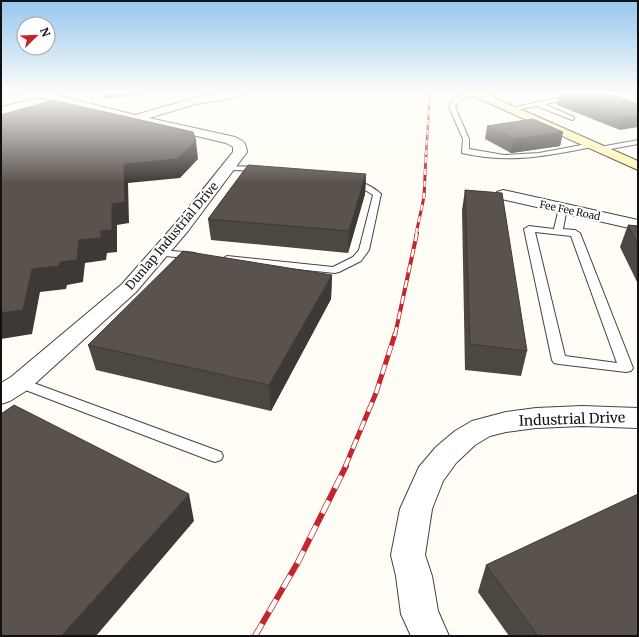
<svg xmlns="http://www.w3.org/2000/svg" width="639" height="637" font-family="Merriweather,serif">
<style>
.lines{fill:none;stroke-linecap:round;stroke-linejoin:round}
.service-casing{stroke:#444;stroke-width:2}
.minor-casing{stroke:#444;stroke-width:2}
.secondary-casing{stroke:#333;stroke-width:2}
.service{fill:#fff;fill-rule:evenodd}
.minor{fill:#fff;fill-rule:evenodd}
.secondary{fill:#fff6b0;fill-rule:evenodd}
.rail-far4-casing{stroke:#c4262e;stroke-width:2.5}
.rail-far3-casing{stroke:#c4262e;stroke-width:3}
.rail-far2-casing{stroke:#c4262e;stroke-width:4}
.rail-far1-casing{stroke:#c4262e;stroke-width:5}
.rail-casing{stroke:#c4262e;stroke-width:6}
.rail-far4{stroke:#fff;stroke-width:1.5;stroke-dasharray:5;stroke-linecap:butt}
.rail-far3{stroke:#fff;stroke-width:2;stroke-dasharray:6;stroke-linecap:butt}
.rail-far2{stroke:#fff;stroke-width:2.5;stroke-dasharray:8;stroke-linecap:butt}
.rail-far1{stroke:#fff;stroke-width:3.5;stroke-dasharray:10;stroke-linecap:butt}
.rail{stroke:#fff;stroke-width:4.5;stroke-dasharray:14;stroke-linecap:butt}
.wall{fill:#4d4742}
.shaded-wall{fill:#3f3936}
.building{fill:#5a524d;stroke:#3f3936}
.labels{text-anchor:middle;stroke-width:4;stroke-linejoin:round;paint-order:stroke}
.far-street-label{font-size:10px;fill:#111;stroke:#fff}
.street-label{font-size:12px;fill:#111;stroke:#fff}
.near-street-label{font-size:14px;fill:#111;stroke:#fff}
</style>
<rect width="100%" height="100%" fill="#fffdf5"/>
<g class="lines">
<defs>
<g id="service">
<path d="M467 94H480L460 100 455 107 469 139V149L504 155 539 153 592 143 596 145 592 147C546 156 509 164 462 153L463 139 449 107 453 100Z"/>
<path d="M589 94H606L544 104 574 117V119L572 120 537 106 510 111 507 109 547 100Z"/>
<path d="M638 140V144L600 151 596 149 600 147Z"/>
<path d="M225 166 261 167 265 169 261 171 228 170 224 168Z"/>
<path d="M347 180C357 178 374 187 381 194L369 250 361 261 339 272 335 273 227 262 222 259 227 256 333 267 353 257 359 250 373 195 365 190 347 184Z"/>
<path d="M563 205 567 208 563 229 575 230 580 233 633 368 631 371 626 372 559 364 554 363 552 360 524 229 529 226 554 229 559 208ZM535 232 571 236 617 363 565 356Z"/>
<path d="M160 250 195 253 200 256 195 259 156 255 155 253Z"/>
<path d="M20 378 221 452 223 456 221 460 215 462 209 460 15 386 13 383 15 380Z"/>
</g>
<g id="minor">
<path d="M22 94H52L135 115 195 98 217 94H243L238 97 196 104 149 118 235 137C243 141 246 142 247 152L188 231 136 292 29 389 10 401 1 404V383L11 377 122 284 176 223 233 152V147L226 143 77 108 38 97 1 106V100Z"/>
<path d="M503 190 638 220V230L497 198 495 195 497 192Z"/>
<path d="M582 406 638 408V428L582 426 536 428 506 432 490 436 475 445 456 463 443 481 432 509 425 555 432 576 438 611 449 636H411L401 614 396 576 391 555 400 509 419 467 436 447 455 431 472 421 506 412 536 408Z"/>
</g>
<path id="secondary" d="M472 94H486L638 161V170L473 96Z"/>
</defs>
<use href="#service" class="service-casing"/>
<use href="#minor" class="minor-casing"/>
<use href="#secondary" class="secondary-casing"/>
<use href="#service" class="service"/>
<use href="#minor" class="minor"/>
<use href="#secondary" class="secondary"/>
<defs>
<path id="rail-far4" d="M426 155 430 94"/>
<path id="rail-far3" d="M416 234 424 197 426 154"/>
<path id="rail-far2" d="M395 335 417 233"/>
<path id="rail-far1" d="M345 467 376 393 395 334"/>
<path id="rail" d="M255 636 298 562 346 466"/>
</defs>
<use href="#rail-far4" class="rail-far4-casing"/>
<use href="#rail-far3" class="rail-far3-casing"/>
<use href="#rail-far2" class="rail-far2-casing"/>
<use href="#rail-far1" class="rail-far1-casing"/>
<use href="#rail" class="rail-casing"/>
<use href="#rail-far4" class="rail-far4"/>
<use href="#rail-far3" class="rail-far3"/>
<use href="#rail-far2" class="rail-far2"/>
<use href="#rail-far1" class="rail-far1"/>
<use href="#rail" class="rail"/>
</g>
<g class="wall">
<path d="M560 94H610L638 104 620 130 557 105Z"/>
<path d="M487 126 563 132 560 146 511 153 485 139Z"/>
<path d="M366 174 365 194 348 253 211 240 208 219Z"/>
<path d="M465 190 527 351 521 376 465 370 462 210Z"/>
<path d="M628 225 638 226V284L620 247Z"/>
<path d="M332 275 331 299 271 411 96 370 88 345Z"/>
<path d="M486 565 638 636H509L478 592Z"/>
</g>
<g class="shaded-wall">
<path d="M103 94H146L104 99Z"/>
<path d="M638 115V127L620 130 623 117Z"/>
<path d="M563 132 560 146 511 153 514 139Z"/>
<path d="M196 141 198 159 180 178 128 183 129 223 117 225V252L107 253 106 260 85 263 83 282 67 285 66 289 40 292 32 334 1 339V313L32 269 60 262 79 240 101 231 112 204 124 164Z"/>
<path d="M366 174 365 194 348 253 349 231Z"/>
<path d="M332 275 331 299 271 411 269 385Z"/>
<path d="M189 494 194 521 96 636H61Z"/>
</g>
<g class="building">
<path d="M562 94H610L638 104V115L623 117Z"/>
<path d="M53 100 193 132 196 141 177 159 124 164 125 202 112 204V230L101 231V238L79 240 77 260 60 262 59 266 32 269 23 310 1 313V115Z"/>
<path d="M533 119 563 132 514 139 487 126Z"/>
<path d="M248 165 366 174 349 231 208 219Z"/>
<path d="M465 190 502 193 527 351 470 344Z"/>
<path d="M628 225 638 226V245Z"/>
<path d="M183 251 332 275 269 385 88 345Z"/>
<path d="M14 405 189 494 61 636H1V414Z"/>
<path d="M638 494V636H538L486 565Z"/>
</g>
<linearGradient id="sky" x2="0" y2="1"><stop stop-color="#95c6ee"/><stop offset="0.51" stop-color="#fffefa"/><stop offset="1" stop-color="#fffefa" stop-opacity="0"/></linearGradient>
<rect width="639" height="183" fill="url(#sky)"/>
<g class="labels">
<g class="far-street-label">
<text transform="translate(570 210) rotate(12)" y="4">Fee Fee Road</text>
</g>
<g class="street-label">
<text transform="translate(172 236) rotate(-50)" y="4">Dunlap Industrial Drive</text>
</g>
<g class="near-street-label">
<text transform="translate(572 419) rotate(-2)" y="5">Industrial Drive</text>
</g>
</g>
<rect width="639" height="637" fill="none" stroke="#111111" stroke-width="4"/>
<g transform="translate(36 36) rotate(67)"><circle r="19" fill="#ffffff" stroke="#a0a0a0"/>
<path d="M0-3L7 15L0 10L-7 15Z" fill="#c4262e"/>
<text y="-6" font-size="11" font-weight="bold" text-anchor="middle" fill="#111111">N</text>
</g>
</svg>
